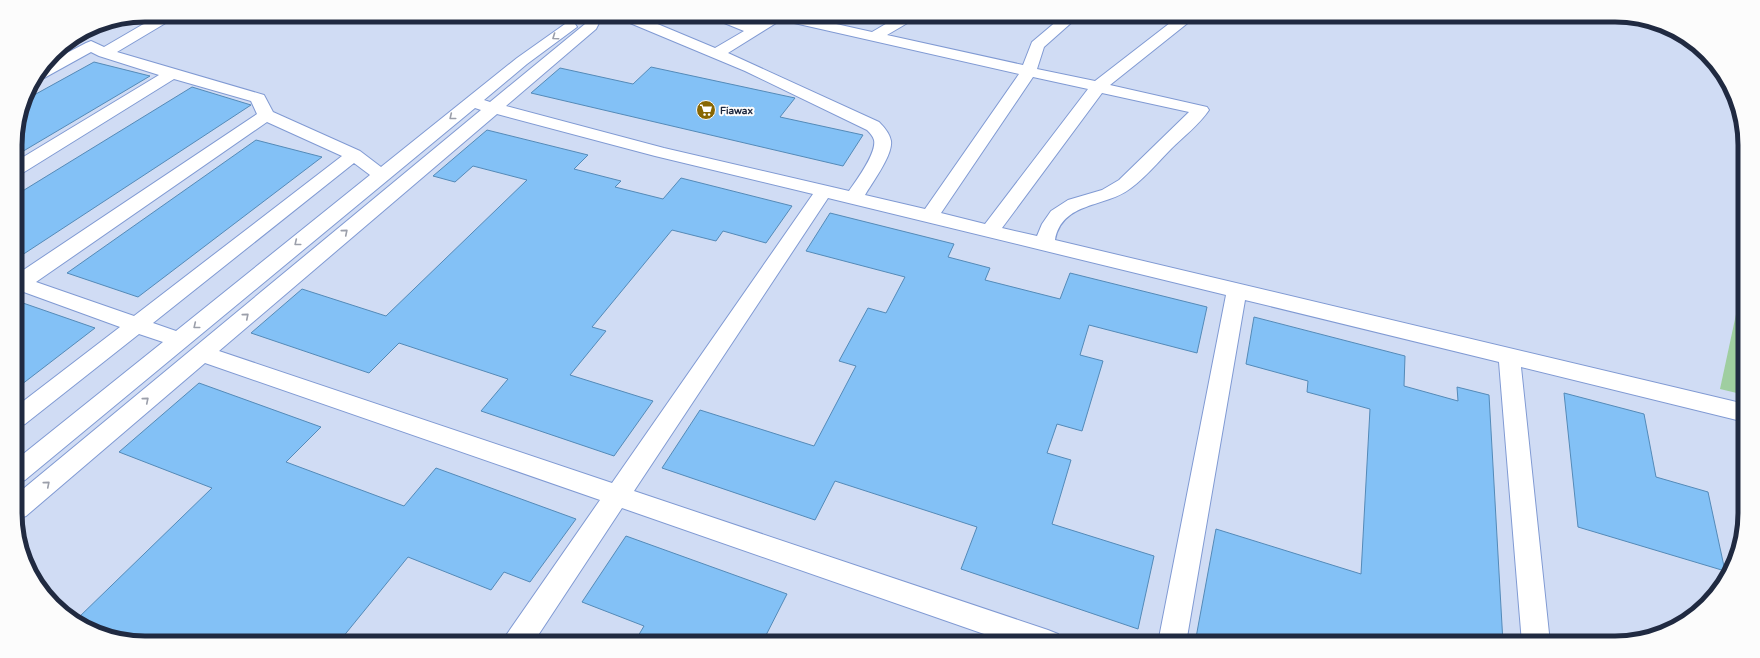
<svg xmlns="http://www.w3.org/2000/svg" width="1760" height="658" font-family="'Varela Round',sans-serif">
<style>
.green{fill:#9fcea0}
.building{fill:#83c1f6;stroke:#548ab8}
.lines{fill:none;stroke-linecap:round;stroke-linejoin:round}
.minor-casing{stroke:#809ad3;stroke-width:2}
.minor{fill:#fff;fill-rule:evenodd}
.oneway{stroke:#9b9faa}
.labels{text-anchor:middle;stroke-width:4;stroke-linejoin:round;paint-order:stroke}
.far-poi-label{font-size:10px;font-weight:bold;fill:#202a41;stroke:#fcfcfc;text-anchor:start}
.rim{fill:none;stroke:#202a41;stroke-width:5}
</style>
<rect width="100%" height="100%" fill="#d0dcf4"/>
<path class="green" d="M1744 277 1745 395 1720 389Z"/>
<g class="building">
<path d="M94 62 150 76 15 156V136L25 100Z"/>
<path d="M651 67 795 98 780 117 863 135 843 166 531 93 560 68 633 84Z"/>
<path d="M192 87 251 105 16 259V195Z"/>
<path d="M487 130 588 155 574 169 621 181 615 187 663 199 681 178 792 206 766 243 723 231 716 241 672 230 592 327 606 331 570 375 653 401 614 456 481 411 508 379 399 343 369 373 251 333 302 289 386 316 527 180 473 166 455 182 433 176Z"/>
<path d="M256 140 322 157 138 297 67 273Z"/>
<path d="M830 213 954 244 948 257 990 268 985 280 1060 299 1070 273 1207 307 1197 353 1089 325 1080 355 1103 361 1082 431 1057 424 1047 453 1071 460 1052 524 1154 556 1138 629 961 569 977 527 835 481 815 520 662 468 700 410 814 446 856 366 839 361 868 308 886 313 905 277 806 251Z"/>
<path d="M23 303 95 328 17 388 16 307Z"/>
<path d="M1254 317 1405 356 1404 386 1458 401 1457 387 1489 395 1503 643H1195L1216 529 1361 574 1370 409 1307 392 1308 381 1246 364Z"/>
<path d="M199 383 321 427 286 462 404 506 436 468 576 519 530 582 504 572 491 590 408 557 338 643H145L103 636 77 619 212 488 119 452Z"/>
<path d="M1564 393 1644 414 1656 477 1708 492 1725 571 1578 527Z"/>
<path d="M626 536 787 594 762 643H688L677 639 675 643H634L644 626 582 602Z"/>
</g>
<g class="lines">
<defs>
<path id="minor" d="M159 15H176L174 18 117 52 264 95 273 112 360 151 381 167 517 58 565 24 570 23 575 24 577 27 527 64 484 100 490 102 585 24 589 15H603L596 29 506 106 664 148 849 191C856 181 877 153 874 140 873 136 870 133 867 130L745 71 618 18 616 15H636L715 48 744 31 712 18 710 15H730L754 24 770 15H796L872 32 901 15H918L916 18 887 35 1023 65 1032 42 1064 15H1080L1044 47 1037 69 1095 81 1179 16H1189L1191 19 1189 22 1110 85 1207 107 1209 110C1199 125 1183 137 1171 149 1158 162 1146 177 1131 188 1106 208 1062 201 1055 240L1745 404V422L1521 367 1550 643H1522L1499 362 1245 300 1186 643H1158L1226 295 828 198 634 491 1048 630 1058 634 1062 643H1010L622 508 533 643H503L507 634 600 500 205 363 26 516 17 519V494L481 110 475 108 25 480 17 483V459L163 342 139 334 25 424 17 427V406L120 327 21 291 16 293V275L257 114 251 101 174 79 21 174 16 175 15 162 159 75 99 56 91 52 44 78 35 79 46 64 86 43 91 41 104 47ZM781 20 1019 74 925 209 865 195C872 183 893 155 891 141 890 134 884 127 879 122L728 53ZM1033 77 1088 89 985 224 941 213ZM1102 93 1189 112 1119 180 1102 190 1068 200 1051 211 1042 224 1037 236 1002 228ZM497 114 655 156 813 194 612 483 219 351ZM267 122 342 156 134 316 36 282ZM354 163 370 175 176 331 153 323Z"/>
</defs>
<use href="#minor" class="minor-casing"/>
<use href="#minor" class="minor"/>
</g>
<defs><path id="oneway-chevron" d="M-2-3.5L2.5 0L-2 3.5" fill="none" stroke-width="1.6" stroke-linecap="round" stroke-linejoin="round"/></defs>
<g class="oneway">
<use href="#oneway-chevron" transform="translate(555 37) rotate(145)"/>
<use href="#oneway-chevron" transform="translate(452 117) rotate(141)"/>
<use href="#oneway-chevron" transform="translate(345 232) rotate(-40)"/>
<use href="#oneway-chevron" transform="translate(297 243) rotate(141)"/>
<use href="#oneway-chevron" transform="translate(246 316) rotate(-40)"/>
<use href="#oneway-chevron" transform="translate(196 326) rotate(141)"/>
<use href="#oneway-chevron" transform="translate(146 400) rotate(-40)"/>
<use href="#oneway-chevron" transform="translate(47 484) rotate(-40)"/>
</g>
<defs>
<symbol id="supermarket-disc" viewBox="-11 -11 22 22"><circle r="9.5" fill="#886703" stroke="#fcfcfc"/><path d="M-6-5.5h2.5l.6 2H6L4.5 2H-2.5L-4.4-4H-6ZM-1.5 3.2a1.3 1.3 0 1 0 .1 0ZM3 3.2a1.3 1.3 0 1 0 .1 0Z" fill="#fff"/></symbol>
</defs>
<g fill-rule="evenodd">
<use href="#supermarket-disc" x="695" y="99" width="22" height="22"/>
</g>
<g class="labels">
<g class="far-poi-label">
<text x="720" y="114">Fiawax</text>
</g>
</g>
<path d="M0 0H1760V658H0ZM145 22H1615A123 123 0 0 1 1738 145V513A123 123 0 0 1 1615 636H145A123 123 0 0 1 22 513V145A123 123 0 0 1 145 22Z" fill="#fcfcfc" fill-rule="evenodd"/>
<path class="rim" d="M145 22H1615A123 123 0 0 1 1738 145V513A123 123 0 0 1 1615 636H145A123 123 0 0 1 22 513V145A123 123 0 0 1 145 22Z"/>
</svg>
